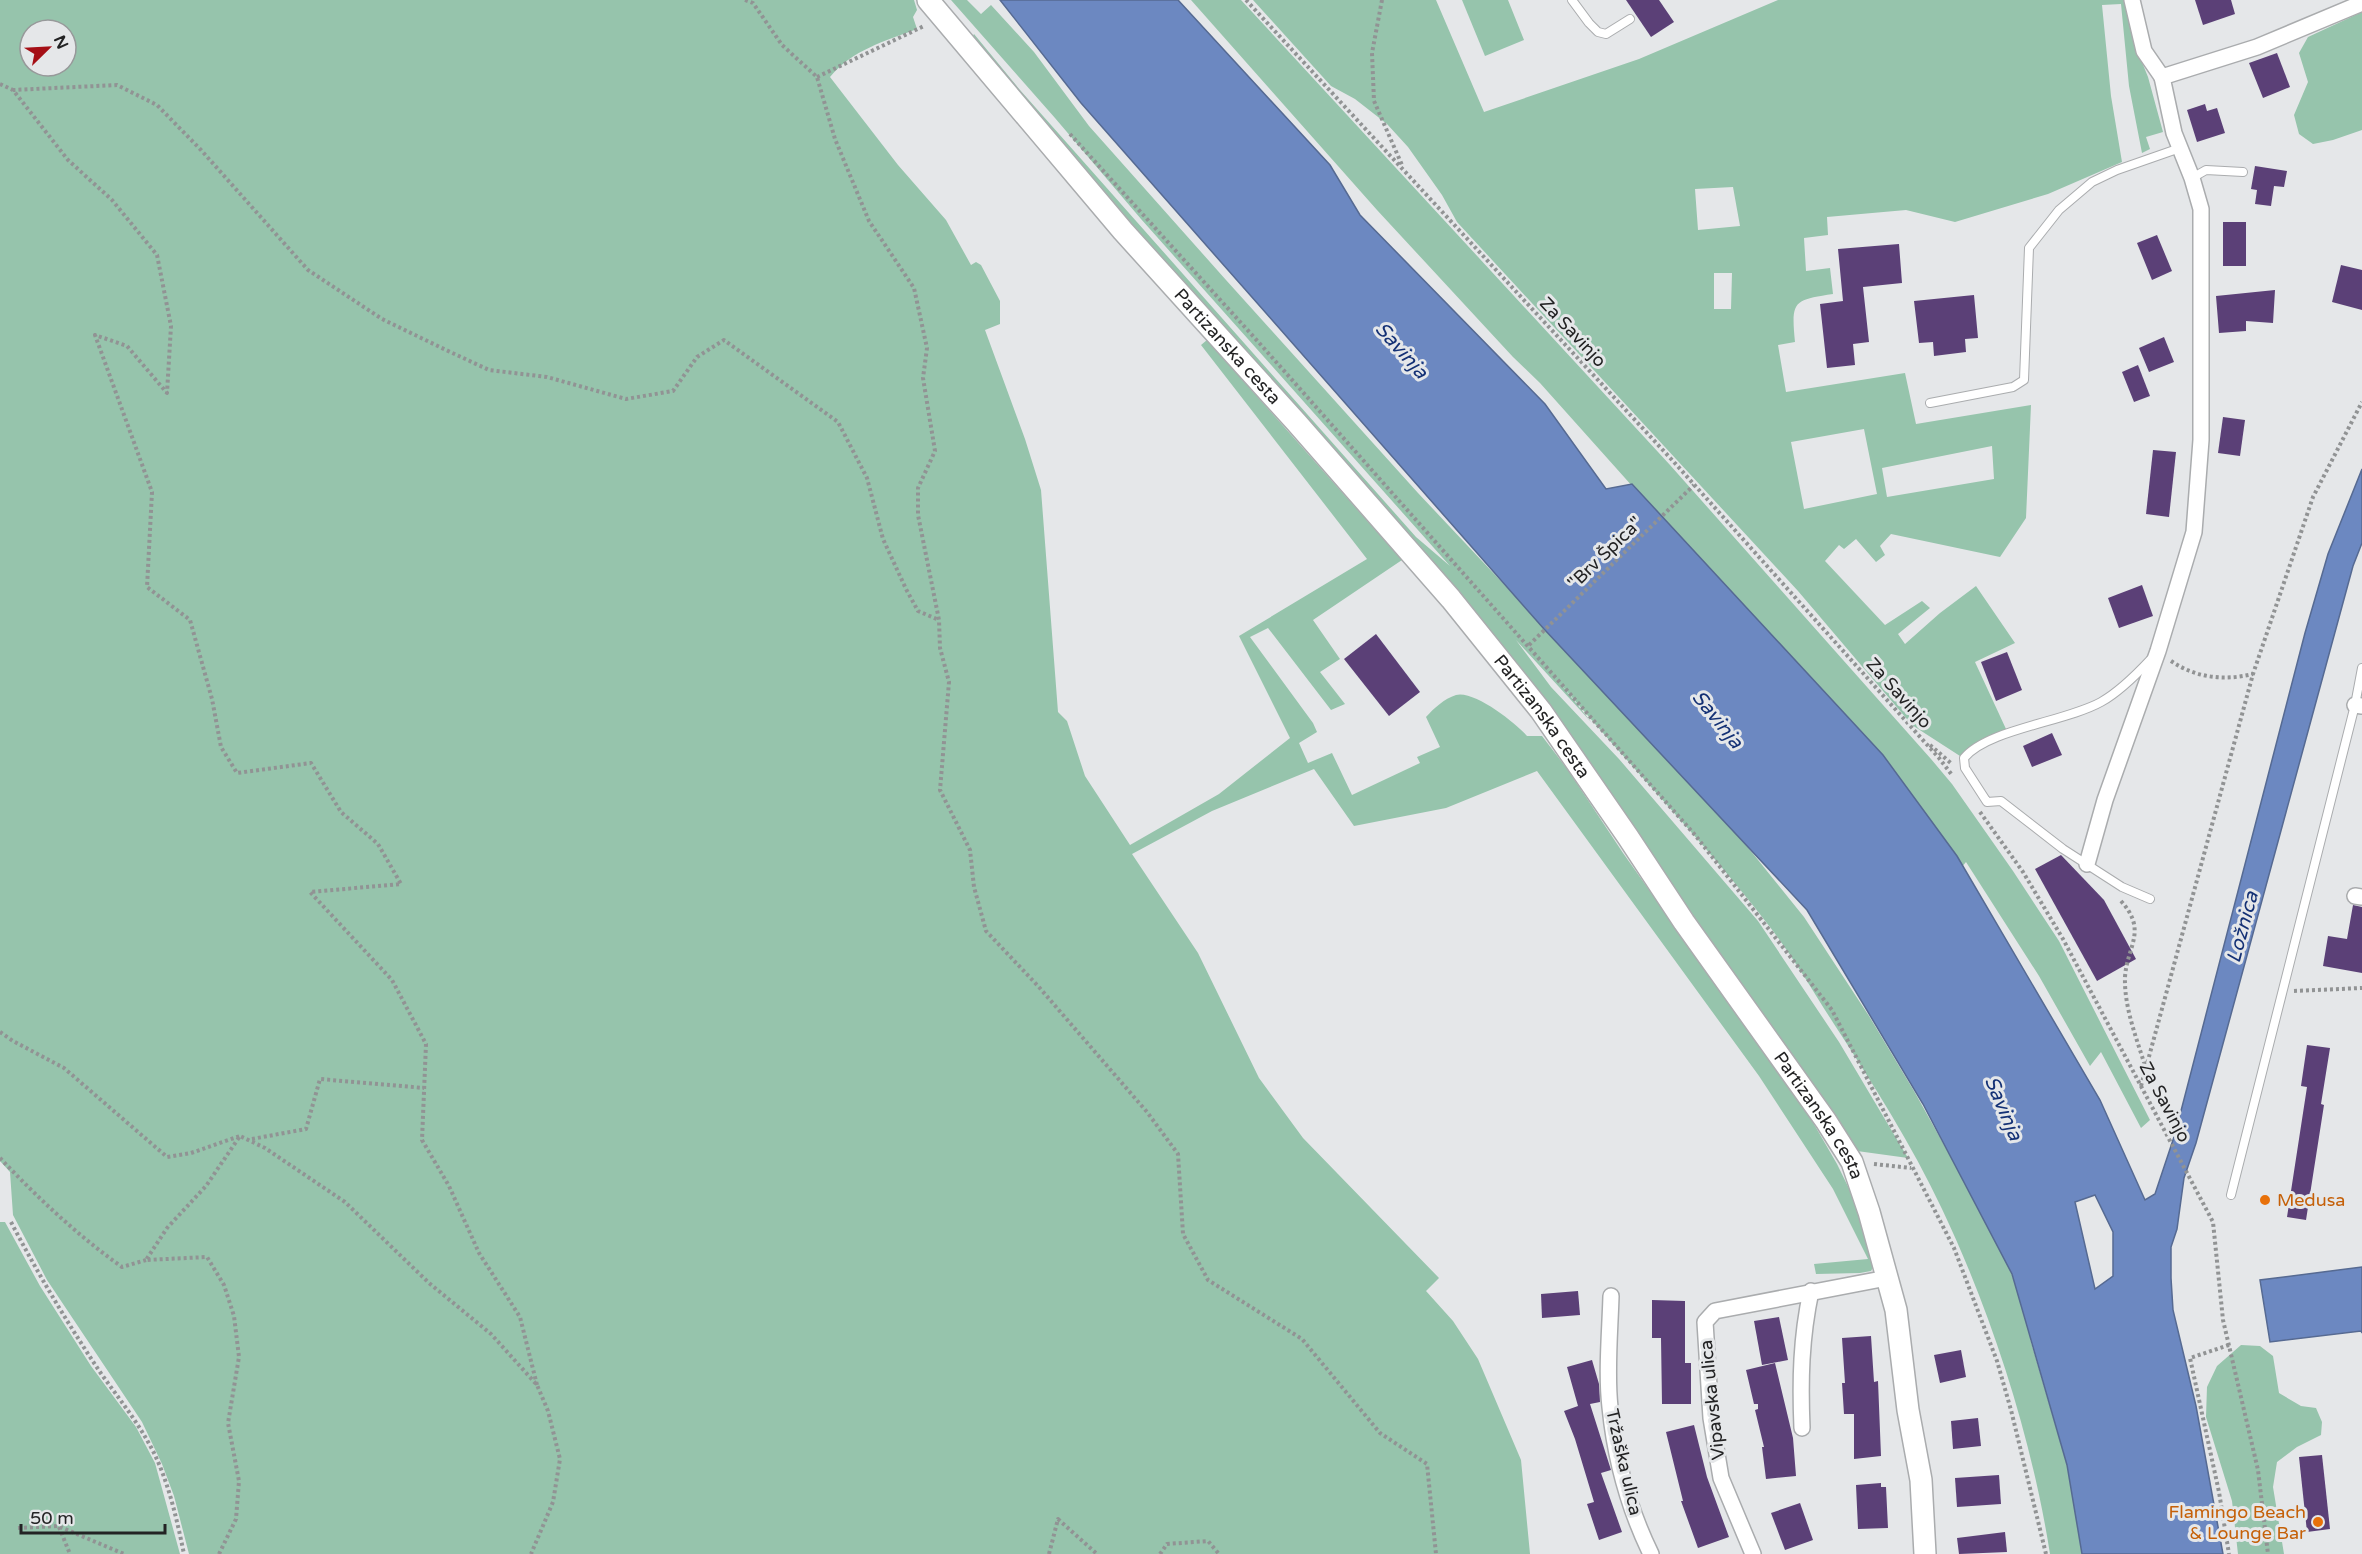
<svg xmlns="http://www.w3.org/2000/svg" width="2362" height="1554" font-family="'Varela Round',sans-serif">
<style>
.green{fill:#96c4ac;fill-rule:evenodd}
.water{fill:#6c88c1;stroke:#566a92;stroke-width:1.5;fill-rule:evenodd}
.building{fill:#5b4077}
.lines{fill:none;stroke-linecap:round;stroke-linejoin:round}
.lane-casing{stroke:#aaacae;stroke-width:10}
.street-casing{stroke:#aaacae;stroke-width:18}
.secondary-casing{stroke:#aaacae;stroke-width:24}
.path{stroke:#919394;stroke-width:4;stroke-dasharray:3 3;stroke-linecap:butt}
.lane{stroke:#fff;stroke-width:8}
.street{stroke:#fff;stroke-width:15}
.secondary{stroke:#fff;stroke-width:21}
.food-dot{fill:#e8710a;stroke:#e5e7e9;stroke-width:2}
.labels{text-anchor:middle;stroke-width:6;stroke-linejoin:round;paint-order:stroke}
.street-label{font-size:18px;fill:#232324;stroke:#e5e7e9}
.food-label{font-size:18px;fill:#c56008;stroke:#e5e7e9;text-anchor:start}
.water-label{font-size:20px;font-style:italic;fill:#143175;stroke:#e5e7e9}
</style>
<rect width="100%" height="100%" fill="#e5e7e9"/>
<g class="green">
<path d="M0 0H914L917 10 913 17 917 29C885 41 852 50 830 77L898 165 946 220 971 265 976 262 981 265 1000 301V324L985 330 1025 439 1041 490 1058 712 1067 721 1085 776 1130 845 1219 794 1290 738 1239 636 1367 559 1201 345 1207 340 1402 560 1313 620 1340 659 1320 672 1345 704 1331 710 1268 628 1250 637 1313 723 1317 732 1299 743 1308 763 1332 753 1352 795 1420 763 1417 757 1440 747 1426 717C1434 708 1444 699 1456 695 1474 690 1516 723 1527 736H1542L1568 770 1623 853 1811 1119 1837 1164 1861 1213 1875 1264 1871 1271 1860 1273 1816 1274 1814 1264 1868 1259 1833 1189 1759 1076 1537 771 1446 808 1354 826 1314 769 1212 811 1132 854 1198 953 1259 1078 1303 1138 1439 1278 1426 1291 1453 1321 1478 1359 1521 1460 1530 1554H189L174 1496 162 1464 142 1422 47 1280 13 1215 10 1172 0 1161ZM30 30H66V66H30Z"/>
<path d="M951 0H967L981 14 991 5 1034 52 1089 126 1226 280 1418 493 1725 819 1804 917 1869 1016 1914 1091 1972 1195 2010 1269 2027 1321 2031 1342 2067 1465 2082 1554H2050C2032 1439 1992 1314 1942 1209 1912 1145 1873 1084 1834 1024 1814 993 1795 960 1773 931 1707 844 1630 767 1560 683L1592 723 1516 640 1551 687 1619 759 1758 921 1839 1042 1908 1158 1857 1151 1598 778 970 42 974 34 1020 90 1416 537 1450 566 1141 219 1055 118Z"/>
<path d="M1191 0H1241L1670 465 1931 759 1952 784 2013 871 2059 941 2150 1120 2141 1128 2101 1052 2090 1066 2039 976 1966 862 1961 868 1633 487 1540 383 1513 357 1377 210Z"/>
<path d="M1253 0H1436L1484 112 1639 59 1778 0H2125L2133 40 2148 77 2163 132 2146 137 2150 149 2142 153 2129 86 2121 4 2102 5 2111 96 2122 162 2048 194 1955 222 1906 210 1827 217 1828 235 1804 238 1806 271 1830 268 1833 294C1793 300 1791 301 1795 342L1778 345 1786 392 1905 373 1916 424 2031 405 2026 518 2000 557 1891 534 1880 546 1885 555 1876 562 1856 539 1844 549 1839 545 1825 561 1885 625 1922 601 1930 608 1898 634 1905 644 1940 613 1976 586 2015 643 1975 662 2006 729 1982 739 1960 756 1912 725 1798 591 1457 222 1442 195 1408 147 1387 124 1355 99 1331 86ZM1733 187 1740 226 1698 230 1695 189ZM1714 273H1732L1731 309H1714ZM1864 429 1877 494 1804 509 1791 442ZM1992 446 1994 479 1887 497 1882 468Z"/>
<path d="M1462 0H1508L1524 40 1485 56Z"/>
<path d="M2362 12V130L2333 140 2313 144 2299 134 2294 115 2308 82 2299 53 2308 37Z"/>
<path d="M0 1222H5L40 1286 91 1366 136 1427 155 1463 180 1554H0Z"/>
<path d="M2241 1345 2260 1346 2273 1356 2279 1393 2301 1406 2316 1408 2322 1422 2321 1435 2297 1447 2277 1462 2273 1487 2284 1554H2238L2232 1501 2206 1417 2207 1387 2217 1366Z"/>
</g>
<g class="water">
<path d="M1000 0H1178L1330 165 1360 215 1545 404 1606 489 1632 484 1883 755 1957 856 2100 1100 2145 1200 2155 1194 2175 1134 2305 633 2328 554 2362 469V543L2353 566 2196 1143 2184 1178 2177 1229 2171 1247V1278L2173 1310 2196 1406 2223 1554H2082L2067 1465 2012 1274 1923 1104 1807 910 1544 629 1081 103ZM2095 1195 2113 1232V1276L2095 1289 2075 1202Z"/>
<path d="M2362 1267V1333L2361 1331 2270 1342 2260 1280Z"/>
</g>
<g class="building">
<path d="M1626 0H1659L1674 22 1651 37Z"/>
<path d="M2195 0H2231L2235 14 2203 25Z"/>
<path d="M2277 53 2290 87 2263 98 2249 63Z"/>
<path d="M2205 104 2207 111 2217 108 2225 133 2197 142 2187 110Z"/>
<path d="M2255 166 2287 171 2284 187 2274 186 2271 206 2255 204 2257 190 2251 189Z"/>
<rect x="2223" y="222" width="23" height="44"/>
<path d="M2157 235 2172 271 2152 280 2137 243Z"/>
<path d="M1899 244 1902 283 1863 287 1869 342 1853 344 1855 365 1827 368 1820 304 1843 301 1838 249Z"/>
<path d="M2341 265 2362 270V310L2332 302Z"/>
<path d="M2275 290 2273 323 2246 321V331L2219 333 2216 296Z"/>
<path d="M1974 295 1978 338 1965 339 1966 352 1934 356 1933 342 1919 343 1914 301Z"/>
<path d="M2164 337 2174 362 2149 372 2139 348Z"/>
<path d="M2138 365 2150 396 2134 402 2122 372Z"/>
<path d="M2223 417 2245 420 2240 456 2218 453Z"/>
<path d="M2153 450 2176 452 2169 517 2146 514Z"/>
<path d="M2142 585 2153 616 2119 628 2108 598Z"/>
<path d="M1376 634 1420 692 1389 716 1344 659Z"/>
<path d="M2007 652 2022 690 1996 701 1981 662Z"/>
<path d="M2052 733 2062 755 2032 767 2023 746Z"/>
<path d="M2061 855 2104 900 2136 959 2097 981 2035 869Z"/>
<path d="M2353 905 2362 907V973L2323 966 2328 936 2347 939Z"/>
<path d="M2307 1045 2330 1048 2321 1104 2324 1105 2306 1220 2287 1217 2307 1087 2301 1086Z"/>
<path d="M1578 1291 1580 1315 1542 1318 1541 1294Z"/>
<path d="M1652 1300 1685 1301V1363H1691V1404H1662L1661 1338H1652Z"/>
<path d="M1779 1317 1788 1360 1762 1365 1754 1321Z"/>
<path d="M1871 1336 1874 1382 1878 1381 1881 1456 1854 1459V1414H1844L1842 1383H1845L1842 1338Z"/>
<path d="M1961 1350 1966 1377 1940 1383 1934 1355Z"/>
<path d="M1592 1360 1599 1384 1600 1402 1590 1404 1611 1470 1601 1473 1622 1532 1599 1540 1587 1504 1594 1502 1575 1439 1564 1411 1578 1406 1567 1367Z"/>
<path d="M1775 1363 1793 1438 1796 1476 1766 1479 1762 1447H1764L1755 1410 1758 1409V1404H1754L1746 1370Z"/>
<path d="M1978 1418 1981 1446 1953 1449 1951 1421Z"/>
<path d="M1694 1425 1707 1477 1729 1537 1698 1548 1681 1501H1683L1666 1432Z"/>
<path d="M2322 1455 2330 1529 2307 1532 2299 1457Z"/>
<path d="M1999 1475 2001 1504 1957 1507 1955 1478Z"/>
<path d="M1881 1483V1487H1886L1888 1528 1858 1529 1856 1485Z"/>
<path d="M1800 1503 1813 1540 1785 1550 1771 1513Z"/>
<path d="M2005 1532 2007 1552 1959 1554 1957 1538Z"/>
</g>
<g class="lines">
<defs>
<g id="lane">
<path d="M1572 0 1589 23 1598 32 1606 34 1630 19"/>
<path d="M2192 178 2206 170 2243 172"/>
<path d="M1930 403 2013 387 2024 380 2029 248 2059 210 2092 182 2117 170 2180 148"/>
<path d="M2150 899 2122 887 2063 849 2001 801 1987 802 1965 768 1964 758C1988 729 2065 722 2101 702 2119 692 2137 674 2151 659"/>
<path d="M2231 1195 2355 705 2362 668"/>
</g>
<g id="street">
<path d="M2132 0 2144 51 2162 77"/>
<path d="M2355 705 2362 706"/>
<path d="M2087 864 2105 800 2158 651 2194 532 2201 440V209L2192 178 2174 133 2162 77 2257 47 2362 3"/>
<path d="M2355 896 2362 897"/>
<path d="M1611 1296C1610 1331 1606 1373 1610 1407 1615 1457 1629 1509 1651 1554"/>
<path d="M1802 1428C1800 1380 1801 1338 1811 1291"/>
<path d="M1753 1554 1721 1478 1711 1418 1705 1322 1715 1311 1887 1278"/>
</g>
<g id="secondary">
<path id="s1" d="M928 0 1123 231 1296 422 1451 599 1541 711 1628 837 1684 922 1826 1121 1852 1162 1869 1212 1896 1310 1908 1410 1921 1480 1925 1554"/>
</g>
</defs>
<use href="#lane" class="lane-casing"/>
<use href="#street" class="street-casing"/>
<use href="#secondary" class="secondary-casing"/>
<g class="path">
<path d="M745 0 753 3 782 45 817 77 835 139 869 221 914 288 927 348 923 378 935 451 918 488V515L939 620 940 648 949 682 940 790 970 850 974 887 986 931 1038 986 1147 1112 1178 1154 1183 1234 1208 1280 1302 1339 1380 1433 1427 1464 1436 1554"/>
<path d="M1246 0 1673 461 1939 758 1952 775"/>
<path d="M1382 0 1372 53 1374 101 1402 165"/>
<path d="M817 77 924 26"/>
<path d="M0 84 13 90"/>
<path d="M1070 134 1262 346 1695 835 1832 1010 1954 1248 1997 1361 2011 1410 2046 1554"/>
<path d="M1529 645 1694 485"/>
<path d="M2171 661C2196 678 2224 681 2253 674"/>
<path d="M1930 745 1952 764"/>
<path d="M1980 812 2023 872 2063 939 2213 1222 2223 1320 2258 1470 2268 1554"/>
<path d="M2121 901C2148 931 2127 946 2125 977 2124 1008 2137 1039 2146 1069"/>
<path d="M2294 991 2362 988"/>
<path d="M0 1032 13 1041 64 1068 167 1157 191 1153 240 1136"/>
<path d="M2141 1086 2253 674 2313 497 2362 402"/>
<path d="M252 1139 306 1129 320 1079 424 1088"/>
<path d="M0 1158C38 1198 77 1235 122 1267L146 1260"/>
<path d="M1874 1164 1911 1168"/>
<path d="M11 1222C38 1274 68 1324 100 1372 119 1399 139 1423 154 1453 169 1484 177 1520 184 1554"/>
<path d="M2229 1345 2190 1358 2219 1492 2229 1554"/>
<path d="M537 1385 520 1317 479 1253 449 1186 422 1140 426 1044 392 980 310 892 401 884 378 844 341 812 311 763 237 773 221 747 212 699 190 620 147 587 152 492 95 335 127 346 167 393 171 326 157 255 112 200 68 160 13 90 117 85 157 105 201 150 308 270 382 319 446 350 489 370 547 377 626 399 673 391 697 357 724 340 838 422 867 478 883 539 906 589 918 611 939 620"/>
<path d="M59 1527 70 1554"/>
<path d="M18 1528 58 1526 124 1554"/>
<path d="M219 1554 236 1519 239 1481 228 1423 239 1357 234 1316 224 1285 207 1257 146 1260 167 1228 206 1186 240 1136 265 1148 345 1202 429 1283 491 1334 537 1385 548 1411 560 1459 553 1502 531 1554"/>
<path d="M1049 1554 1058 1519 1097 1554"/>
<path d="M1160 1554 1167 1544 1208 1541 1219 1554"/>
</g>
<use href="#lane" class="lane"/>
<use href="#street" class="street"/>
<use href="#secondary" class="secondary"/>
</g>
<g class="food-dot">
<circle cx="2265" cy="1200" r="6"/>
<circle cx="2318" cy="1522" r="6"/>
</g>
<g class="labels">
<g class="street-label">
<text transform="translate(1573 332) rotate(47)" y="6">Za Savinjo</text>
<text dy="6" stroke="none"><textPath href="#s1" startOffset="458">Partizanska cesta</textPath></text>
<text transform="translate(1605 553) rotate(-44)" y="6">"Brv Špica"</text>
<text transform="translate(1899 693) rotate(48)" y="6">Za Savinjo</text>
<text dy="6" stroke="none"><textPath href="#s1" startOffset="944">Partizanska cesta</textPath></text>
<text transform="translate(2165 1102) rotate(62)" y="6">Za Savinjo</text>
<text dy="6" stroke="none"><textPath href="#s1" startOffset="1430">Partizanska cesta</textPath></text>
<text transform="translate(1712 1400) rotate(-96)" y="6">Vipavska ulica</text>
<text transform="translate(1624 1462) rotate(77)" y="6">Tržaška ulica</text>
</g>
<g class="food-label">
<text x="2277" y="1206">Medusa</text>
<text x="2306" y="1518" text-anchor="end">Flamingo Beach<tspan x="2306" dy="21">&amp; Lounge Bar</tspan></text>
</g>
<g class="water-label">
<text transform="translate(1402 350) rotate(48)" y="7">Savinja</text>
<text transform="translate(1718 719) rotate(51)" y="7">Savinja</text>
<text transform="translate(2242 927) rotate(-75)" y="7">Ložnica</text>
<text transform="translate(2004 1108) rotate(67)" y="7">Savinja</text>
</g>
</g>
<g transform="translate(48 48) rotate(66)"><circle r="28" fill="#e5e7e9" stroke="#97999a" stroke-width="1.5"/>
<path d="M0-4.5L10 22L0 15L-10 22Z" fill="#a50f16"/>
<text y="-9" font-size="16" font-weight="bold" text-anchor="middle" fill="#232324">N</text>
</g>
<path d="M21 1524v9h144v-9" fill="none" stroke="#232324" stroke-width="3"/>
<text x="30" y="1524" font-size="18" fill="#232324" stroke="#e5e7e9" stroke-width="4.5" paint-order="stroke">50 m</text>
</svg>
